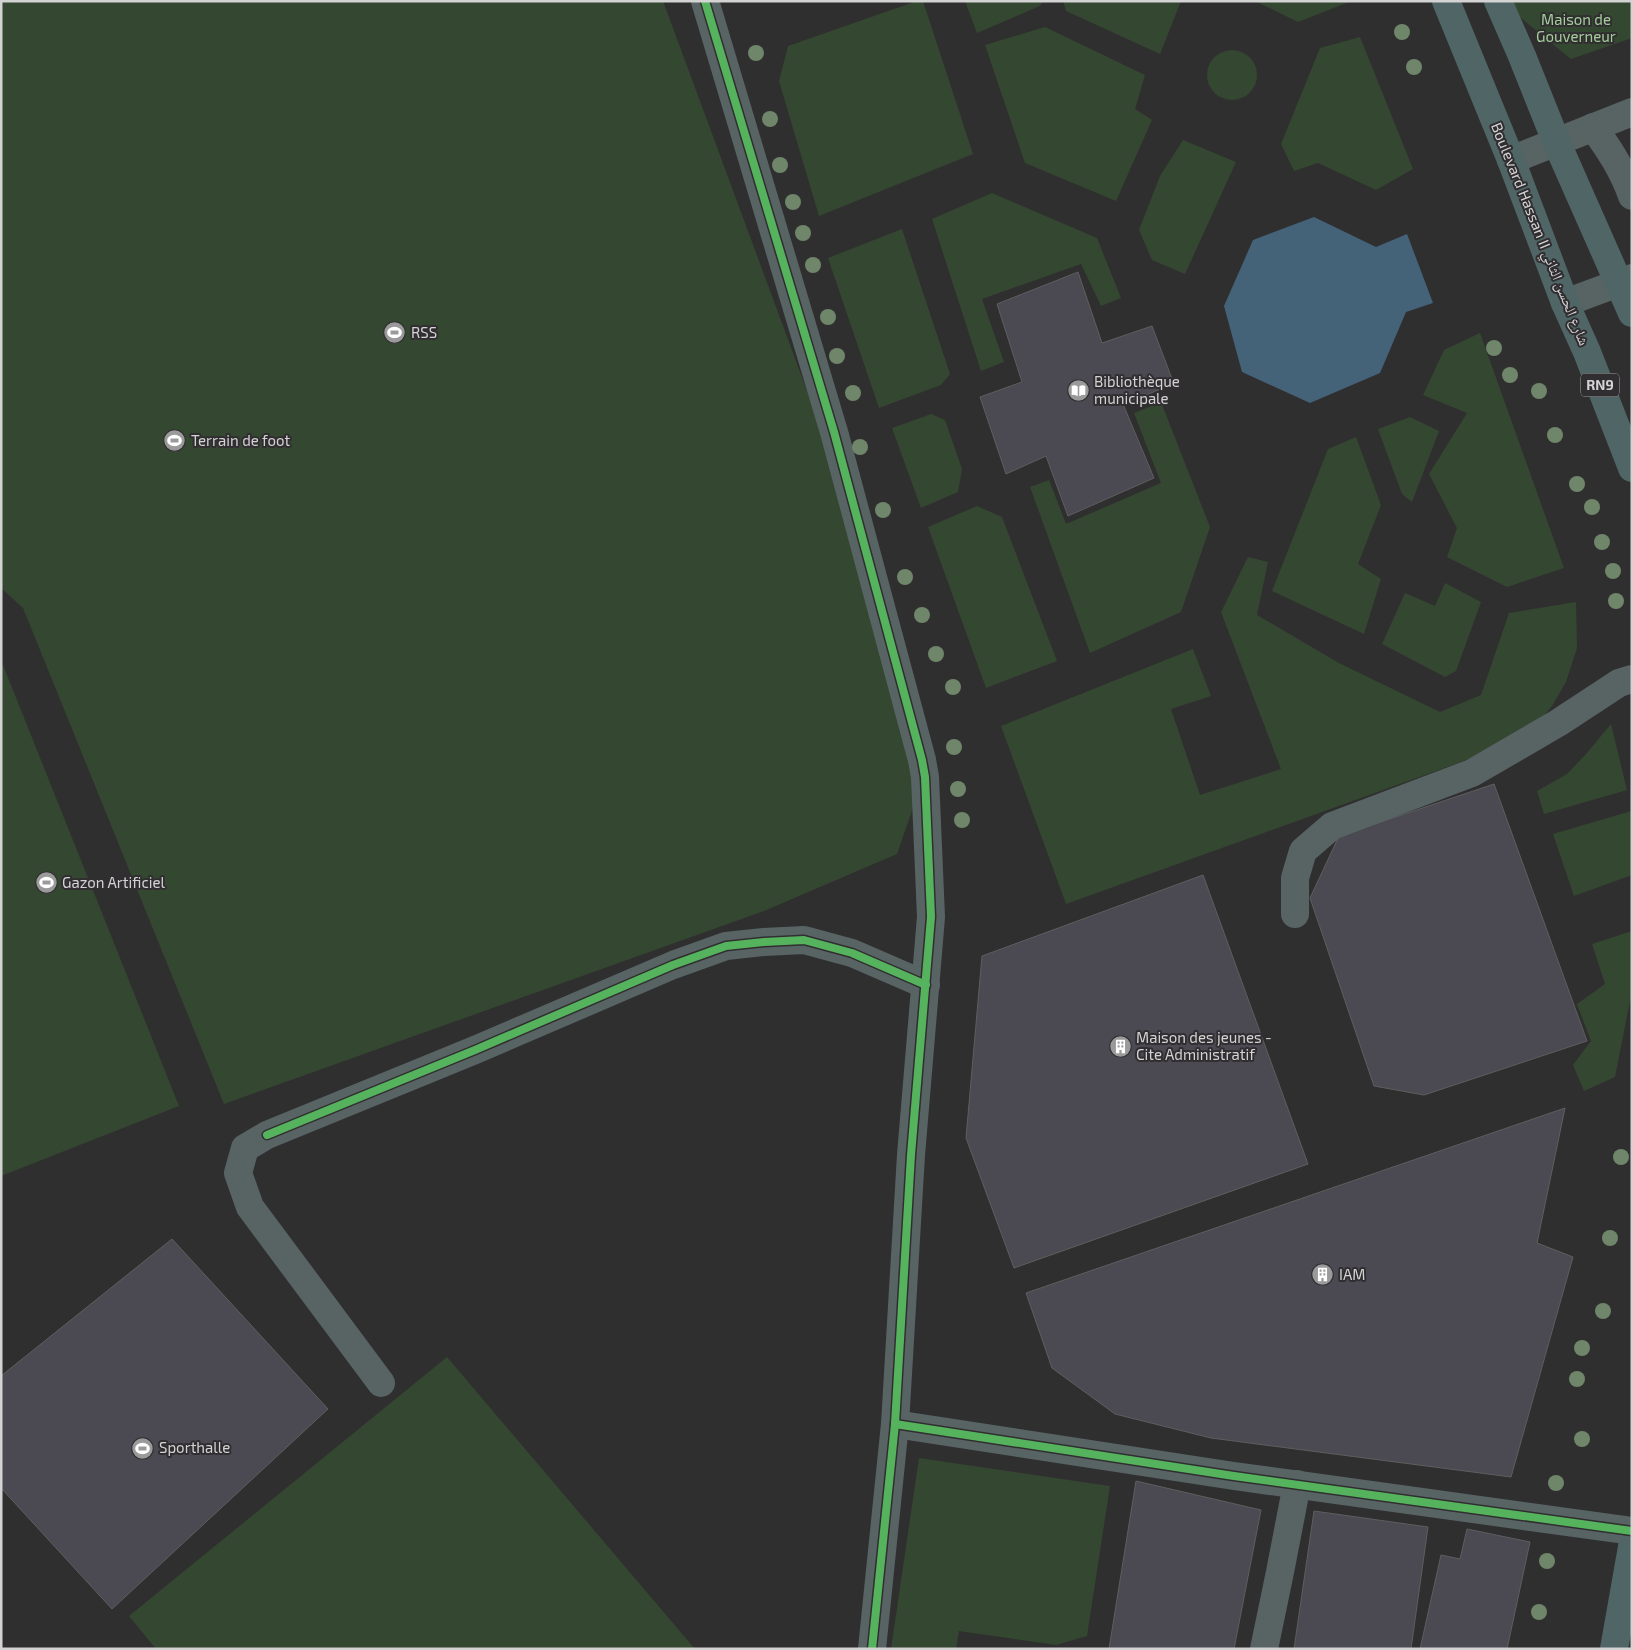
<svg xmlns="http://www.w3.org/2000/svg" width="1633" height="1650" font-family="'Exo 2','Noto Naskh Arabic',sans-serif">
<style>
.green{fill:#344730}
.water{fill:#446278}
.building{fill:#4b4a52;stroke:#5f5e5f}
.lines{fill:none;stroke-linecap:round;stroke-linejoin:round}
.minor{stroke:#586464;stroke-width:28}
.major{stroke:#506565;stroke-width:28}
.cycleway-casing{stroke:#312e31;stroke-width:11}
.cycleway{stroke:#56b35d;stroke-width:8}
.tree{fill:#6f866a}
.labels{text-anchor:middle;stroke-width:4;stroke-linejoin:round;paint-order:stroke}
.shield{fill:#312e31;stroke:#a3a2a3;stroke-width:1}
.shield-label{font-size:14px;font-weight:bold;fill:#d4d3d4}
.park-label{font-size:15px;fill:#a3ce9a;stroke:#312e31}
.street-label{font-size:15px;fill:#d4d3d4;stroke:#312e31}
.poi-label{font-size:15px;fill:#d4d3d4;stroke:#312e31;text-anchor:start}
</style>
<rect width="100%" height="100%" fill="#302f30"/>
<g class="green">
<path d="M1 1H663L820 426 923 779 897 854 764 911 224 1104 23 608 1 588Z"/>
<path d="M917 1H923L973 154 819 216 779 81 788 46Z"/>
<path d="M965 1H1043L1040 6 977 33Z"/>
<path d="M1063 1H1181L1160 54 1066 11Z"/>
<path d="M1255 1H1349V2L1298 22Z"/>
<path d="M1508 1H1632V38L1571 59 1515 13Z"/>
<path d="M1045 27 1145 75 1135 109 1152 120 1116 201 1025 163 985 45Z"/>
<path d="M1360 37 1413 169 1376 190 1318 163 1294 171 1281 144 1320 48Z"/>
<circle cx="1232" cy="75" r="25"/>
<path d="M1183 140 1236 162 1185 274 1152 260 1139 230 1160 176Z"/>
<path d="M992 193 1097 238 1121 298 1101 306 1081 264 982 299 1004 362 981 371 932 219Z"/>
<path d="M902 229 950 374 941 385 879 408 828 258Z"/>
<path d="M1480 333 1564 568 1507 587 1447 557 1457 528 1429 474 1467 413 1423 395 1444 350Z"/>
<path d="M1161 402 1210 527 1181 612 1090 653 1030 487 1049 480 1066 524 1161 483 1134 413Z"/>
<path d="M931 414 945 420 962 469 958 492 921 508 892 428Z"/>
<path d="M1410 417 1439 431 1412 502 1402 494 1378 429Z"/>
<path d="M1356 437 1381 505 1358 564 1381 579 1364 634 1272 591 1328 449Z"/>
<path d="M977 506 1002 517 1057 661 986 688 928 527Z"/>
<path d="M1248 557 1268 562 1257 615 1339 663 1440 712 1481 695 1509 613 1576 602 1577 648 1566 682 1552 706 1537 725 1497 749 1066 904 1001 726 1193 649 1211 696 1171 709 1200 795 1281 769 1221 612Z"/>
<path d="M1445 583 1481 602 1456 671 1445 677 1382 644 1405 593 1435 606Z"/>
<path d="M1 660 179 1106 1 1176Z"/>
<path d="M1611 724 1627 790 1544 814 1537 791 1567 774 1586 754Z"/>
<path d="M1631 811 1632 875 1574 896 1553 834Z"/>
<path d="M1632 931V991L1615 1077 1584 1091 1573 1065 1591 1041 1577 1004 1605 984 1592 944Z"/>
<path d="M447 1357 695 1649H156L129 1616Z"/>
<path d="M919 1458 1110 1486 1087 1636 1056 1645 959 1631 956 1649H891Z"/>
</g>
<path class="water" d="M1314 217 1376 247 1407 234 1433 303 1406 312 1380 373 1310 403 1242 372 1224 306 1253 240Z"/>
<g class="building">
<path d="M1078 272 1102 343 1152 326 1174 384 1123 404 1154 478 1068 516 1046 456 1006 474 980 397 1022 382 997 304Z"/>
<path d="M1494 784 1587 1041 1424 1095 1374 1086 1310 898 1339 836Z"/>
<path d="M1203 875 1308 1164 1014 1268 966 1138 982 956Z"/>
<path d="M1565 1108 1537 1243 1573 1257 1511 1477 1211 1438 1115 1414 1052 1368 1026 1293Z"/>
<path d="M172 1239 328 1409 112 1609 1 1488V1376Z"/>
<path d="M1136 1481 1261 1510 1234 1649H1109Z"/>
<path d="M1314 1511 1428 1527 1411 1649H1294Z"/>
<path d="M1467 1529 1530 1542 1507 1649H1420L1441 1555 1460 1559Z"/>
</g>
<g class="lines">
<g class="minor">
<path d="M705 1 834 432 922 760 925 777 931 917 911 1155 895 1424 872 1649"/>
<path d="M1593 127C1609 149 1623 170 1632 196"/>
<path d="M1511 160 1632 112"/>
<path d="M1565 303 1632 278"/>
<path d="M1295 914V878L1303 851 1332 826 1472 773 1558 723 1619 683 1632 679"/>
<path d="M381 1383 250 1207 238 1173 245 1148 267 1135 475 1050 673 965 726 946 764 942 804 940 852 953 926 985"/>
<path d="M895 1424 1234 1476 1632 1531"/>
<path d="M1264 1649 1280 1572 1297 1484"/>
</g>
<g class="major">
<path d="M1446 1 1511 160 1565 303 1587 352 1632 468"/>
<path d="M1498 1 1522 56 1556 141 1632 313"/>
<path d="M1614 1649 1632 1547"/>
</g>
<defs>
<g id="cycleway">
<path d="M705 1 834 432 922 760 925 777 931 917 911 1155 895 1424 872 1649"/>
<path d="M267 1135 475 1050 673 965 726 946 764 942 804 940 852 953 926 985"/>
<path d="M895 1424 1234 1476 1632 1531"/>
</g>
</defs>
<use href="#cycleway" class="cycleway-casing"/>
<use href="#cycleway" class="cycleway"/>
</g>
<g class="tree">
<circle cx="1402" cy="32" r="8"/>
<circle cx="756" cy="53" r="8"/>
<circle cx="1414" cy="67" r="8"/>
<circle cx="770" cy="119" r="8"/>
<circle cx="780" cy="165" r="8"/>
<circle cx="793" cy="202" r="8"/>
<circle cx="803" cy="233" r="8"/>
<circle cx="813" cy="265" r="8"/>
<circle cx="828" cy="317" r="8"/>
<circle cx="1494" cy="348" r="8"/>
<circle cx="837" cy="356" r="8"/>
<circle cx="1510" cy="375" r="8"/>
<circle cx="1539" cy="391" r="8"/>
<circle cx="853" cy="393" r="8"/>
<circle cx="1555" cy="435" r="8"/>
<circle cx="860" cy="447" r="8"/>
<circle cx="1577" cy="484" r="8"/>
<circle cx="1592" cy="507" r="8"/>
<circle cx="883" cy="510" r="8"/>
<circle cx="1602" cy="542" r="8"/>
<circle cx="1613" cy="571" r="8"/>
<circle cx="905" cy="577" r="8"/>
<circle cx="1616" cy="601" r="8"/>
<circle cx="922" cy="615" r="8"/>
<circle cx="936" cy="654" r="8"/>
<circle cx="953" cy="687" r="8"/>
<circle cx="954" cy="747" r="8"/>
<circle cx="958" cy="789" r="8"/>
<circle cx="962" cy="820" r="8"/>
<circle cx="1621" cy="1157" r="8"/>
<circle cx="1610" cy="1238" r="8"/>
<circle cx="1603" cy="1311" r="8"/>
<circle cx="1582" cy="1348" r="8"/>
<circle cx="1577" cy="1379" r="8"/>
<circle cx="1582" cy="1439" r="8"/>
<circle cx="1556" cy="1483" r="8"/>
<circle cx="1547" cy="1561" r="8"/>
<circle cx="1539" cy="1612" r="8"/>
</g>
<defs>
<symbol id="stadium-disc" viewBox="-11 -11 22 22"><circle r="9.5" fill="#9b9a9b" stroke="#312e31"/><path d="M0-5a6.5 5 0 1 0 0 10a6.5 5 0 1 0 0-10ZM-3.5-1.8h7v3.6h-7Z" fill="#fff"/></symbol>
<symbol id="library-disc" viewBox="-11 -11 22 22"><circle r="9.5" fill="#9b9a9b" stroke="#312e31"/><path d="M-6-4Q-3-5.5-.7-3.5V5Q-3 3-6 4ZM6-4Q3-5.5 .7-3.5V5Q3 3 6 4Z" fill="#fff"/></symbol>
<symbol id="building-disc" viewBox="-11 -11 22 22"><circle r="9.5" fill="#9b9a9b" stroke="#312e31"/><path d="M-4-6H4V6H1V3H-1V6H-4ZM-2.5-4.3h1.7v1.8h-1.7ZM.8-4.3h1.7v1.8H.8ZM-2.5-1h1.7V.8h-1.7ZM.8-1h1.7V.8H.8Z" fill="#fff"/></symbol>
</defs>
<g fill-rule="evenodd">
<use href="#stadium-disc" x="382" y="320" width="25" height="25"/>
<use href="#library-disc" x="1066" y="378" width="25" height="25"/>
<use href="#stadium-disc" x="162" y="428" width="25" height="25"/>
<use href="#stadium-disc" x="34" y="870" width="25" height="25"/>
<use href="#building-disc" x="1108" y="1034" width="25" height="25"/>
<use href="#building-disc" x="1310" y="1262" width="25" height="25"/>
<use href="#stadium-disc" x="130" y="1436" width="25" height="25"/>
</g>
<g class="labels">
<rect class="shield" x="1581" y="373.5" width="38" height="23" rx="4"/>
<g class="shield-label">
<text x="1600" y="390">RN9</text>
</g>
<g class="park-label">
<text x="1576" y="25">Maison de<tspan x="1576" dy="17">Gouverneur</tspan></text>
</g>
<g class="street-label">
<text transform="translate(1540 234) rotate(68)" y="5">Boulevard Hassan II شارع الحسن الثاني</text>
</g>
<g class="poi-label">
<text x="411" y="338">RSS</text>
<text x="1094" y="387">Bibliothèque<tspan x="1094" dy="17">municipale</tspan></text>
<text x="191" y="446">Terrain de foot</text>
<text x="62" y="888">Gazon Artificiel</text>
<text x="1136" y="1043">Maison des jeunes -<tspan x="1136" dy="17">Cite Administratif</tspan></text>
<text x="1339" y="1280">IAM</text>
<text x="159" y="1453">Sporthalle</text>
</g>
</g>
<rect width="1633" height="1650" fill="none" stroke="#d4d3d4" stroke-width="5"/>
</svg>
